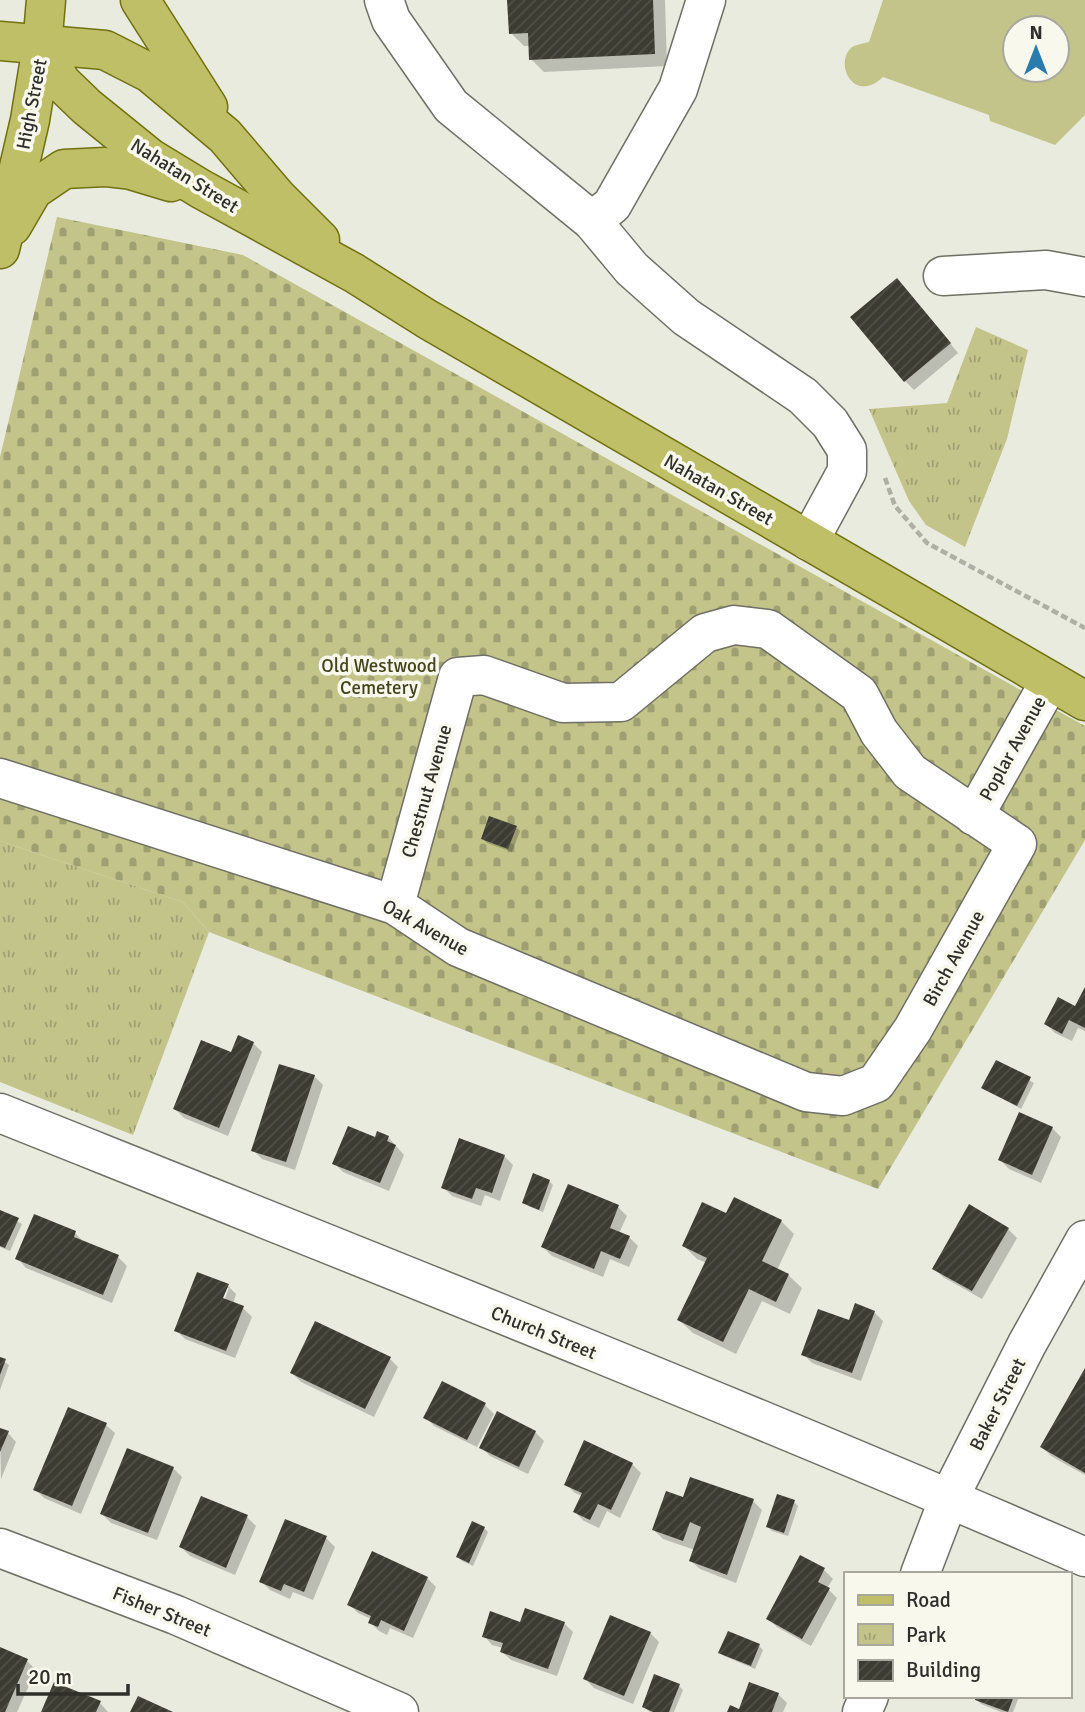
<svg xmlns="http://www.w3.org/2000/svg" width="1085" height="1712" font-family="Signika,sans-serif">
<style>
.cemetery{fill:url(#cemetery-stones)}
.park{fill:url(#park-tufts)}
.garden{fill:#c2c48a;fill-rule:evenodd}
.shadow{fill:#0003;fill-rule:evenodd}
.building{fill:url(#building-hatch)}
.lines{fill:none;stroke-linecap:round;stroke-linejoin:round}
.minor-casing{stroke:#6f6f65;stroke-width:41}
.major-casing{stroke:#717110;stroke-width:41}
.path{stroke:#aeafa5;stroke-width:4.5;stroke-dasharray:7 3.5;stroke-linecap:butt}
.minor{stroke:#fff;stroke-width:38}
.major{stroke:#bfbf67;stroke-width:38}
.labels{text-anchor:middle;stroke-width:7;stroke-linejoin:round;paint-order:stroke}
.street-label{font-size:19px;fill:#2f2f2b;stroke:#f8f8ed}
.park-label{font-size:19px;fill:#44441c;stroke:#f8f8ed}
</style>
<defs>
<pattern id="cemetery-stones" width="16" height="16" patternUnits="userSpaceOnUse" patternTransform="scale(1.75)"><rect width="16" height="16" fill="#c2c48a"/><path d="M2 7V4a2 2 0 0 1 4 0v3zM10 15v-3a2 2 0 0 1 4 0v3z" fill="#9ea071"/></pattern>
<pattern id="park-tufts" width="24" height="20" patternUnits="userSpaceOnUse" patternTransform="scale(1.75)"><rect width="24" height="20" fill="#c2c48a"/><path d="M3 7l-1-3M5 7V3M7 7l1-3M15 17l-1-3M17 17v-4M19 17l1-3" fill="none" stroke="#9ea071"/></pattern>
<pattern id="building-hatch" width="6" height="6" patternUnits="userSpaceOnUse" patternTransform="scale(1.75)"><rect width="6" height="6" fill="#3c3c33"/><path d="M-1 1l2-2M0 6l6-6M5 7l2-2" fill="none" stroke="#505048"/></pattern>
</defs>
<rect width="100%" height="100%" fill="#eaebdf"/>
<path class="cemetery" d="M57 217 243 255 1085 726V840L878 1189 209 932 183 902 0 841V457Z"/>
<g class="park">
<path d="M976 327 1028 350 1007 439 965 547 926 525 909 501 869 409 947 403Z"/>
<path d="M0 841 183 902 209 932 133 1135 0 1082Z"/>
</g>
<path class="garden" d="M883 0H1085V115L1055 145 990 121 989 115 883 77C854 105 833 63 852 47 856 45 864 43 869 42ZM1015 28H1057V70H1015Z"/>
<g class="shadow">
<path d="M509 0H665L667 66 544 72 531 59 530 46H524L511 33Z"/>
<path d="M906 289 958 353 914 390 905 381Z"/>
<path d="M516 827 520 831 512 852 487 843 483 839Z"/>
<path d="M1085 991V1031L1078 1028 1072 1041 1055 1033 1046 1024 1076 1008Z"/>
<path d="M253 1043 262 1052 228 1136 184 1118 175 1109 232 1054Z"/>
<path d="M997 1062 1034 1083 1021 1109 984 1088Z"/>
<path d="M314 1076 323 1085 295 1170 262 1159 253 1150Z"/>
<path d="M1052 1128 1061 1137 1041 1183 1009 1169 1000 1160Z"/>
<path d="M388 1137 404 1155 389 1191 343 1172 334 1163 375 1139Z"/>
<path d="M504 1156 513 1165 500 1201 485 1195 481 1206 452 1196 443 1187Z"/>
<path d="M549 1181 553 1185 543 1212 528 1206 524 1202Z"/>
<path d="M618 1207 627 1216 619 1233 629 1237 638 1246 629 1267 610 1259 603 1277 552 1256 543 1247Z"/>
<path d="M0 1212 22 1224 10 1251 0 1247Z"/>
<path d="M727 1216 781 1221 794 1234 777 1270 788 1275 802 1288 790 1314 762 1301 736 1354 693 1333 679 1320 707 1263 697 1259 684 1246Z"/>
<path d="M1008 1229 1017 1238 982 1299 943 1277 934 1268Z"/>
<path d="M75 1233 84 1242 118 1257 127 1266 112 1303 26 1268 18 1259Z"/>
<path d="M228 1286 236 1294 233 1304 243 1308 252 1317 235 1358 185 1339 176 1330ZM225 1288H229L222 1307 218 1306Z"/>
<path d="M874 1312 883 1321 861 1381 812 1363 803 1354Z"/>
<path d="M389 1358 398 1367 374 1417 301 1382 292 1373Z"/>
<path d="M0 1359 9 1365 0 1390Z"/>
<path d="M1085 1371V1475L1051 1456 1042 1447Z"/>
<path d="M443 1384 485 1405 494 1414 477 1447 434 1426 426 1417Z"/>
<path d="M106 1425 115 1433 81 1514 44 1498 35 1489Z"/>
<path d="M0 1430 8 1433 16 1442 1 1479Z"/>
<path d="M535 1432 544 1441 528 1474 490 1456 481 1447Z"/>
<path d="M632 1464 641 1473 620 1518 607 1511 599 1528 584 1521 575 1512 582 1496 575 1493 566 1484Z"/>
<path d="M173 1468 182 1477 157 1540 111 1523 102 1514Z"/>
<path d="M202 1498 247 1517 256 1526 235 1575 190 1556 181 1547Z"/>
<path d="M684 1499 753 1501 762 1510 736 1583 700 1569 691 1561 695 1550 663 1539 654 1530Z"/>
<path d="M794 1502 798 1506 788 1536 772 1531 768 1527Z"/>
<path d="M484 1528 488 1532 473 1566 462 1561 458 1557Z"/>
<path d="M326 1538 335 1547 313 1600 293 1592 290 1599 270 1590 261 1581Z"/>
<path d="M373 1553 427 1578 436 1587 413 1638 390 1628 387 1635 379 1631 370 1622 371 1619 358 1613 349 1604Z"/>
<path d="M824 1570 833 1579 827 1588 837 1598 811 1646 777 1627 768 1619Z"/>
<path d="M564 1623 573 1632 557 1676 511 1660 502 1652 503 1648 492 1645 484 1636 522 1624Z"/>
<path d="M650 1633 659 1642 633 1704 594 1688 585 1679Z"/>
<path d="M759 1646 763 1650 755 1669 724 1656 720 1652Z"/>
<path d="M0 1649 27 1661 36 1670 17 1712H0Z"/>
<path d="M679 1686 683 1690 674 1712H650L644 1707Z"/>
<path d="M778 1694 787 1703 783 1712H729L740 1711Z"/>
<path d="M978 1696H1019V1697L1013 1712H1001L981 1704 977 1700Z"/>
<path d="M100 1703 108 1712H43Z"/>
</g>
<g class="building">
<path d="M507 0H653L655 54 529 60 528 33 509 34Z"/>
<path d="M897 278 951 343 904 382 850 317Z"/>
<path d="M489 816 517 826 508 849 481 839Z"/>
<path d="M1085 987V1028L1069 1020 1062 1034 1044 1024 1058 997 1075 1006Z"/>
<path d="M238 1035 254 1042 219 1128 173 1109 201 1040 231 1052Z"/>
<path d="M996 1060 1031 1077 1017 1106 981 1088Z"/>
<path d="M279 1064 315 1075 286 1162 251 1151Z"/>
<path d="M1019 1112 1053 1127 1032 1175 998 1160Z"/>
<path d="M348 1126 375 1137 377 1131 389 1136 387 1141 396 1145 380 1183 332 1164Z"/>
<path d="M459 1138 505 1155 492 1193 476 1188 472 1199 441 1188Z"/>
<path d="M533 1173 550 1180 539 1210 522 1203Z"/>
<path d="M568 1184 619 1205 610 1228 630 1236 620 1259 601 1251 594 1269 541 1247Z"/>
<path d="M734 1197 782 1220 762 1261 789 1274 776 1302 749 1289 723 1342 677 1320 707 1258 682 1246 702 1202 726 1213Z"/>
<path d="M969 1204 1009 1228 972 1291 932 1269Z"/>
<path d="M0 1210 19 1218 5 1248 0 1246Z"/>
<path d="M34 1214 76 1231 74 1237 119 1255 103 1295 15 1259Z"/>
<path d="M197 1272 229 1284 223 1298 244 1306 226 1351 174 1331Z"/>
<path d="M855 1303 875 1311 852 1373 801 1355 818 1309 849 1320Z"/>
<path d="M315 1321 391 1357 365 1409 290 1373Z"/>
<path d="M0 1357 6 1359 0 1375Z"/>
<path d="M1085 1368V1473L1040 1447Z"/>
<path d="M442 1381 486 1403 467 1440 423 1418Z"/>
<path d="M68 1407 107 1423 72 1506 33 1490Z"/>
<path d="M497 1411 536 1431 519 1467 479 1448Z"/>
<path d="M0 1428 9 1431 0 1452Z"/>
<path d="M584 1440 633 1463 611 1510 598 1504 590 1520 573 1512 582 1493 564 1485Z"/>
<path d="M127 1448 174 1467 148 1533 100 1514Z"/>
<path d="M690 1477 754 1499 727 1575 689 1561 701 1527 690 1522 683 1541 652 1530 666 1491 683 1497Z"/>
<path d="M777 1494 795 1500 784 1533 766 1527Z"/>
<path d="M201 1496 248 1515 226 1568 179 1547Z"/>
<path d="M285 1519 327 1536 304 1592 284 1584 281 1591 259 1582Z"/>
<path d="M472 1521 485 1527 469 1563 456 1557Z"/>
<path d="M372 1551 428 1577 404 1631 381 1620 378 1627 368 1623 371 1616 347 1605Z"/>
<path d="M800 1555 825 1568 818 1582 830 1588 802 1639 766 1619Z"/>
<path d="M525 1608 565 1622 548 1669 500 1652 503 1643 482 1637 490 1611 520 1622Z"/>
<path d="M610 1615 651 1632 624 1696 583 1679Z"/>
<path d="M728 1631 760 1644 751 1666 718 1653Z"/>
<path d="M0 1647 28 1659 5 1712H0Z"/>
<path d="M654 1674 680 1684 669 1712H653L642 1707Z"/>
<path d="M54 1682 101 1701 96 1712H41Z"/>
<path d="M749 1682 779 1693 772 1712H727L730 1705 739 1709Z"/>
<path d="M138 1696 173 1712H130Z"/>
<path d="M976 1696H1014L1008 1712 975 1700Z"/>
</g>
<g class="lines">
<defs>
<g id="minor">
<path d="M384 0 391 20 451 106 592 221 632 269 686 317 803 396 830 423 847 450V471L809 541"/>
<path d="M592 221 612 205 678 89 706 0"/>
<path d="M943 276 1046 270 1085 277"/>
<path d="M0 778 395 905 458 947 806 1092 843 1096 876 1083 913 1029 1017 844 910 772 879 732 859 694 768 629 734 625 705 633 621 702 563 703 484 675 458 677 395 905"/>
<path d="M974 816 1050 681"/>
<path d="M0 1113C363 1258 727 1402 1085 1557"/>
<path d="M0 1548 176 1615 399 1712"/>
<path d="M920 1574 949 1498 1027 1344 1085 1240"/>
<path d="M862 1712 869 1696"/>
</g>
<g id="major">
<path d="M140 0 208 107"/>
<path d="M0 41 105 50 150 73 225 136 277 197 320 240"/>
<path d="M42 46 61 82 87 107 150 158 201 189 354 273 427 319 1085 701"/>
<path d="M12 226 33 190 64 169 105 167 131 170 171 182"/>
<path d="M0 249 30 120 42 46 46 0"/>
</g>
</defs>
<use href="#minor" class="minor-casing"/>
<use href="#major" class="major-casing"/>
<path class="path" d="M885 478 895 506 927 543 1085 628"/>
<use href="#minor" class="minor"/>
<use href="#major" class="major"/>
</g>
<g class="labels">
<g class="street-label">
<text transform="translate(31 104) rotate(-79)" y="7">High Street</text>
<text transform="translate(185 175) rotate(32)" y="7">Nahatan Street</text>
<text transform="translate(719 489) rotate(30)" y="7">Nahatan Street</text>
<text transform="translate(1012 748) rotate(-61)" y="7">Poplar Avenue</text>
<text transform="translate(426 791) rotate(-74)" y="7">Chestnut Avenue</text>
<text transform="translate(426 927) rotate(29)" y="7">Oak Avenue</text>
<text transform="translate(953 958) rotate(-61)" y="7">Birch Avenue</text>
<text transform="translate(544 1332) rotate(22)" y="7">Church Street</text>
<text transform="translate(997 1404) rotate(-63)" y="7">Baker Street</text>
<text transform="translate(162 1611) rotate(22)" y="7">Fisher Street</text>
</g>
<g class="park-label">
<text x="379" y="672">Old Westwood<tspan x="379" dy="22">Cemetery</tspan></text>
</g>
</g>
<rect x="844" y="1572" width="228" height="126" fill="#f8f8ed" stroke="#a8a89f" stroke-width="2"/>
<rect x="858" y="1595" width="35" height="10" fill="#bfbf67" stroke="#a8a89f" stroke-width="2"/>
<text x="906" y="1607" font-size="21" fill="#2f2f2b">Road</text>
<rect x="858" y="1624" width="35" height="21" fill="url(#park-tufts)" stroke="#a8a89f" stroke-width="2"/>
<text x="906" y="1642" font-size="21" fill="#2f2f2b">Park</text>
<rect x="858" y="1660" width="35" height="21" fill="url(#building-hatch)" stroke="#a8a89f" stroke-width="2"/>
<text x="906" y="1677" font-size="21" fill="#2f2f2b">Building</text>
<g transform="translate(1036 49)"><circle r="33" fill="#f8f8ed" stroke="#a8a89f" stroke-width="2"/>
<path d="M0-5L12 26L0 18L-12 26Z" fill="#2a7cad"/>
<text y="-10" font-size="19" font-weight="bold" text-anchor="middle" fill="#2f2f2b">N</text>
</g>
<path d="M18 1684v10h110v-10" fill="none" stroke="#2f2f2b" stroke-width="3.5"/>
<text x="28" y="1684" font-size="21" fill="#2f2f2b" stroke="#f8f8ed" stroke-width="5" paint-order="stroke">20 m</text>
</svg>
